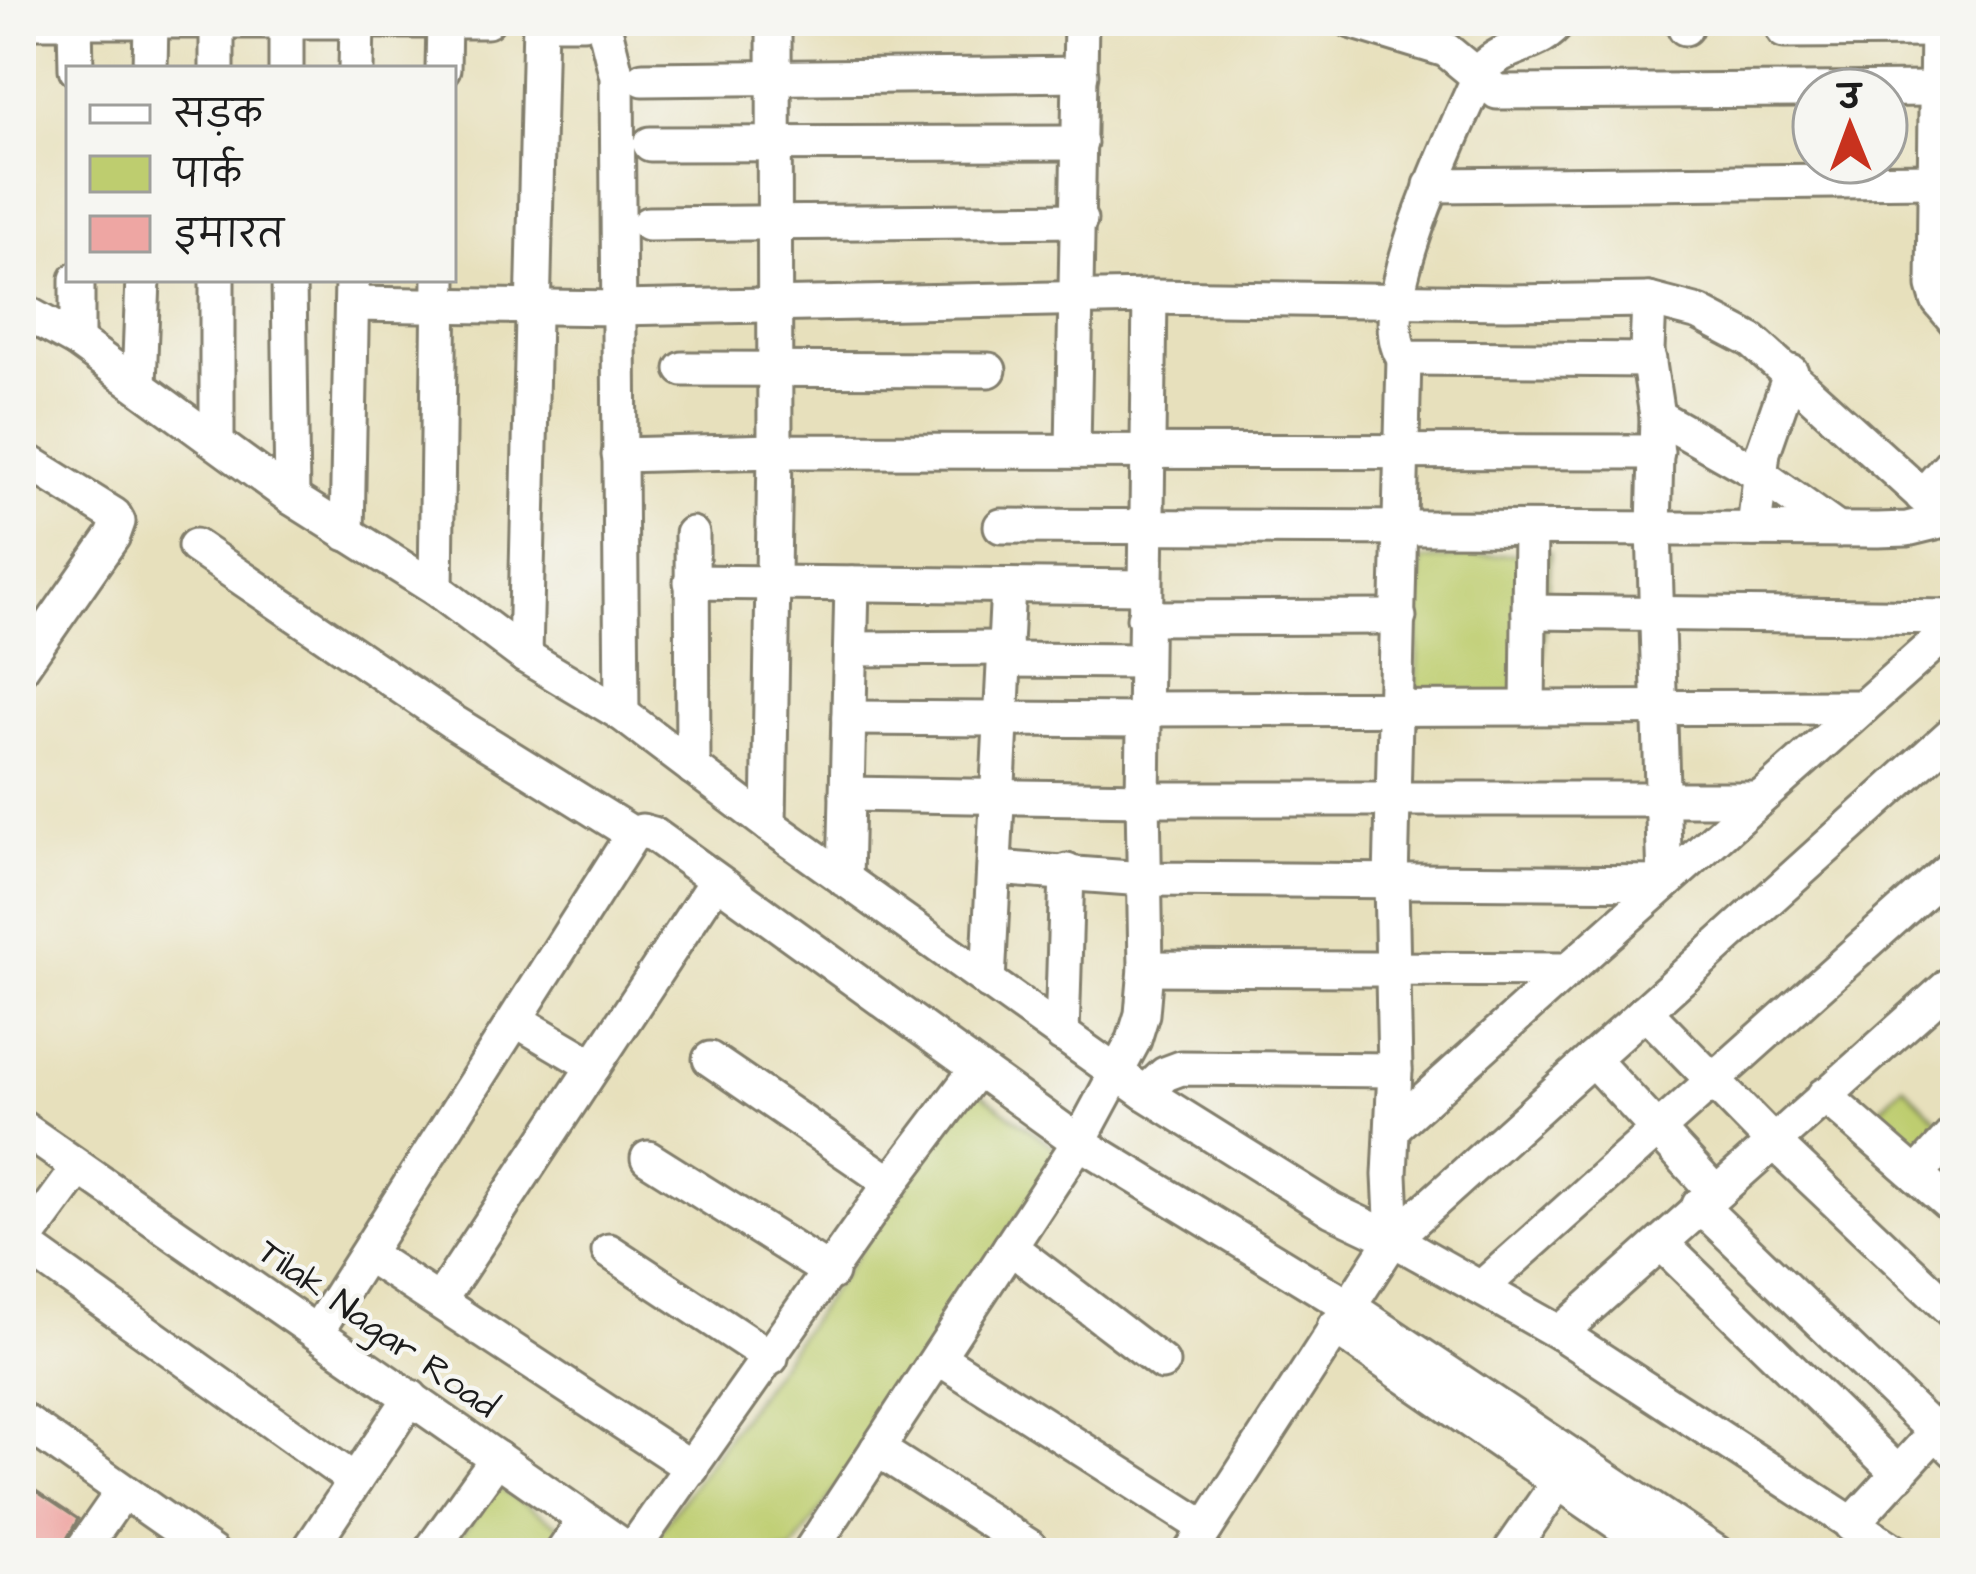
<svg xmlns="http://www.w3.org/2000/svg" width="1976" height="1574" font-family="'Architects Daughter','Playpen Sans Deva',sans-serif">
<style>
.green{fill:#becd6f;stroke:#6d7446;stroke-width:3}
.building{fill:#eea6a3}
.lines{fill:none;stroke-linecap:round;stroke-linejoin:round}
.minor-casing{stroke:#827e6c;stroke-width:39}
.minor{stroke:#fff;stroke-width:33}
.labels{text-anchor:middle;stroke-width:9;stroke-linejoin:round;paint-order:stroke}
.street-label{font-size:36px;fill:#1c1c1c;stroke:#f6f6f2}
</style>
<rect width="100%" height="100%" fill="#f6f6f2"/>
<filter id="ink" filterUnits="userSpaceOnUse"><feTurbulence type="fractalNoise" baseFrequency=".00833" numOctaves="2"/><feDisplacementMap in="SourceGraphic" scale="24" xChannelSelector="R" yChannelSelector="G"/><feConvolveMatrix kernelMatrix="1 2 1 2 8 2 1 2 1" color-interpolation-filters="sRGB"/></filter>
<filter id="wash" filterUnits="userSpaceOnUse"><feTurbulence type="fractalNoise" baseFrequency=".004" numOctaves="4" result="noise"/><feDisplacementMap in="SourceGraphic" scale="48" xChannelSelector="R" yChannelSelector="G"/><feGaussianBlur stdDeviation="2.7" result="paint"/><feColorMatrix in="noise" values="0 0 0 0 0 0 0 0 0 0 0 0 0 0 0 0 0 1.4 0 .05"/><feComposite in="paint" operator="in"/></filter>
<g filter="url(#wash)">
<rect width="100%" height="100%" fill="#e7e0bc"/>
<g class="green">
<path d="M1550 552 1539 707 1415 710 1421 560Z"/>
<path d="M1903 1085 1955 1137 1927 1171 1871 1119Z"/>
<path d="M975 1089 1061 1152 903 1392 791 1553H663L651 1544Z"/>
<path d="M497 1487 588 1543 582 1553H448Z"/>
</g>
<g id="blocks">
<path class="building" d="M21 1481 78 1519 59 1553H21Z"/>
</g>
</g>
<g filter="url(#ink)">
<use href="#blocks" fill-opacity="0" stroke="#827e6c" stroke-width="3"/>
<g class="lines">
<defs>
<g id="minor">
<path d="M21 21H487"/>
<path d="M75 21 76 69"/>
<path d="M553 21H584"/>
<path d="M603 21 617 77 622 714"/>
<path d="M774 21 775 451 1657 452"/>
<path d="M1351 21 1446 50 1497 92 1936 89"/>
<path d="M1559 21C1542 47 1505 44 1483 68 1460 121 1366 310 1404 358L1649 360"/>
<path d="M1784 21V31L1936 30"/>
<path d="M1937 21 1934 286 1938 300 1955 320"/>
<path d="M286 22V69"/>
<path d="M217 23V69"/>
<path d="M1685 28V21"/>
<path d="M150 69 151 22"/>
<path d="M356 69 357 22"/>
<path d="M443 69 444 21"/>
<path d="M643 79 1081 74"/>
<path d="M650 144 1080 143"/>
<path d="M1431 185 1935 180"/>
<path d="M648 224 1080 220"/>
<path d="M77 279V341"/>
<path d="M217 279V441"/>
<path d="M289 279 292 498"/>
<path d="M352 304 618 308 1150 297 1506 302 1649 300 1699 313 1752 341 1955 525"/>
<path d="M21 310 77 341 292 498 436 589 525 656 622 714 769 825 1145 1093 1332 1210 1393 1239 1560 1333 1897 1553"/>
<path d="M683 369 989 370"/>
<path d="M139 384 143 279"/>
<path d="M1657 416 1761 475 1838 530"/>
<path d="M1073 450 1081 21"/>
<path d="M619 455 775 451 769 825"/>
<path d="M21 457 114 515 118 522 113 536 21 668"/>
<path d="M1922 496 1955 459"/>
<path d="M1001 526 1878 530 1907 529 1948 519"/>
<path d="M1754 529 1763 452 1791 372"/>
<path d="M347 534 352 279"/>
<path d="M692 534 693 768"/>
<path d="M195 546 453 722 633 834"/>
<path d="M691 582 1144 587"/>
<path d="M436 589 440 279"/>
<path d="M1529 612 1955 617"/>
<path d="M1144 618 1399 617"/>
<path d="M851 649 1006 648"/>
<path d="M525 656 540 21"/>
<path d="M1005 660 1144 661"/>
<path d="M1528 708 1530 529"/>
<path d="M1143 709 1863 707"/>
<path d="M849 718 1143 720"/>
<path d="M847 794 1143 799H1759"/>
<path d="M995 868 1144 879 1665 883 1654 529 1657 416 1647 350 1649 300"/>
<path d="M845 880 852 584"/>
<path d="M1146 968 1568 970 1955 625"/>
<path d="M988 982 1008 586"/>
<path d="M1645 1011 1773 1142 1955 1314"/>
<path d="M516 1020 594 1066"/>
<path d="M1062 1035 1067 871"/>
<path d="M710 1059 891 1183"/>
<path d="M1592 1059 1715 1192"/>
<path d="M1145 1093 1165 1074 1181 1068 1395 1070"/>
<path d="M1824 1095 1955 1209"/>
<path d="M21 1127 633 1553"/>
<path d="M1393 1128 1568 970"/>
<path d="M648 1158 831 1273"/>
<path d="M1916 1175 1955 1132"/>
<path d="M1699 1205 1955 1451"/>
<path d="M1393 1239 1390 1175 1395 1070 1391 881 1404 358"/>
<path d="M1661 1243 1899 1474"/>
<path d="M23 1244 355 1481"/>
<path d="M21 1247 79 1168"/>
<path d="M1010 1247 1162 1363"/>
<path d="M609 1251 771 1358"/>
<path d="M368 1255 692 1468"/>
<path d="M1481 1288 1955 864"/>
<path d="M440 1300 715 882"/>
<path d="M1334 1327 1661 1553"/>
<path d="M317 1331 633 834 642 831 653 834 1079 1142 1348 1306 1717 1553"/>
<path d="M1560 1333 1955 980"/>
<path d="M939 1358 1206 1528"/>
<path d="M21 1419 212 1553"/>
<path d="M877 1449 1030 1547 1026 1553"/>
<path d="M1851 1525 1955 1411"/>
<path d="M631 1552 891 1183 977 1069"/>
<path d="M80 1553 123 1491"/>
<path d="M307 1553 411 1397"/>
<path d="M429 1553 497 1458"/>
<path d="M562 1553 585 1520"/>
<path d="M809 1553 1079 1142 1134 1040 1142 1014 1146 968 1143 799 1150 297"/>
<path d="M1190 1553 1393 1239 1955 731"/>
<path d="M1509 1553 1559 1481"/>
</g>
</defs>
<use href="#minor" class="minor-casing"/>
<use href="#minor" class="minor"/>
</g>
</g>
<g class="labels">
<g class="street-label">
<text transform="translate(379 1327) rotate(35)" y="13">Tilak Nagar Road</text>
</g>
</g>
<rect width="1976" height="1574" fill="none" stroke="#f6f6f2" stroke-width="72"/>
<rect x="66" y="66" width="390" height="216" fill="#f6f6f2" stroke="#9f9f9c" stroke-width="3"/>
<rect x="90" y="105" width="60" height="18" fill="#ffffff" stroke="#9f9f9c" stroke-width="3"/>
<text x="174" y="126" font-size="36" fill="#1c1c1c">सड़क</text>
<rect x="90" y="156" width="60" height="36" fill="#becd6f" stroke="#9f9f9c" stroke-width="3"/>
<text x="174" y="186" font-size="36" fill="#1c1c1c">पार्क</text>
<rect x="90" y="216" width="60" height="36" fill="#eea6a3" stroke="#9f9f9c" stroke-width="3"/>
<text x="174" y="246" font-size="36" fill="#1c1c1c">इमारत</text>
<g transform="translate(1850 126) rotate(359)"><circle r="57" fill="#f6f6f2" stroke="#9f9f9c" stroke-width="3"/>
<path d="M0-9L21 45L0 30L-21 45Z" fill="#c8321e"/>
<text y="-18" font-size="33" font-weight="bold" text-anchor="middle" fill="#1c1c1c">उ</text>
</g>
</svg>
